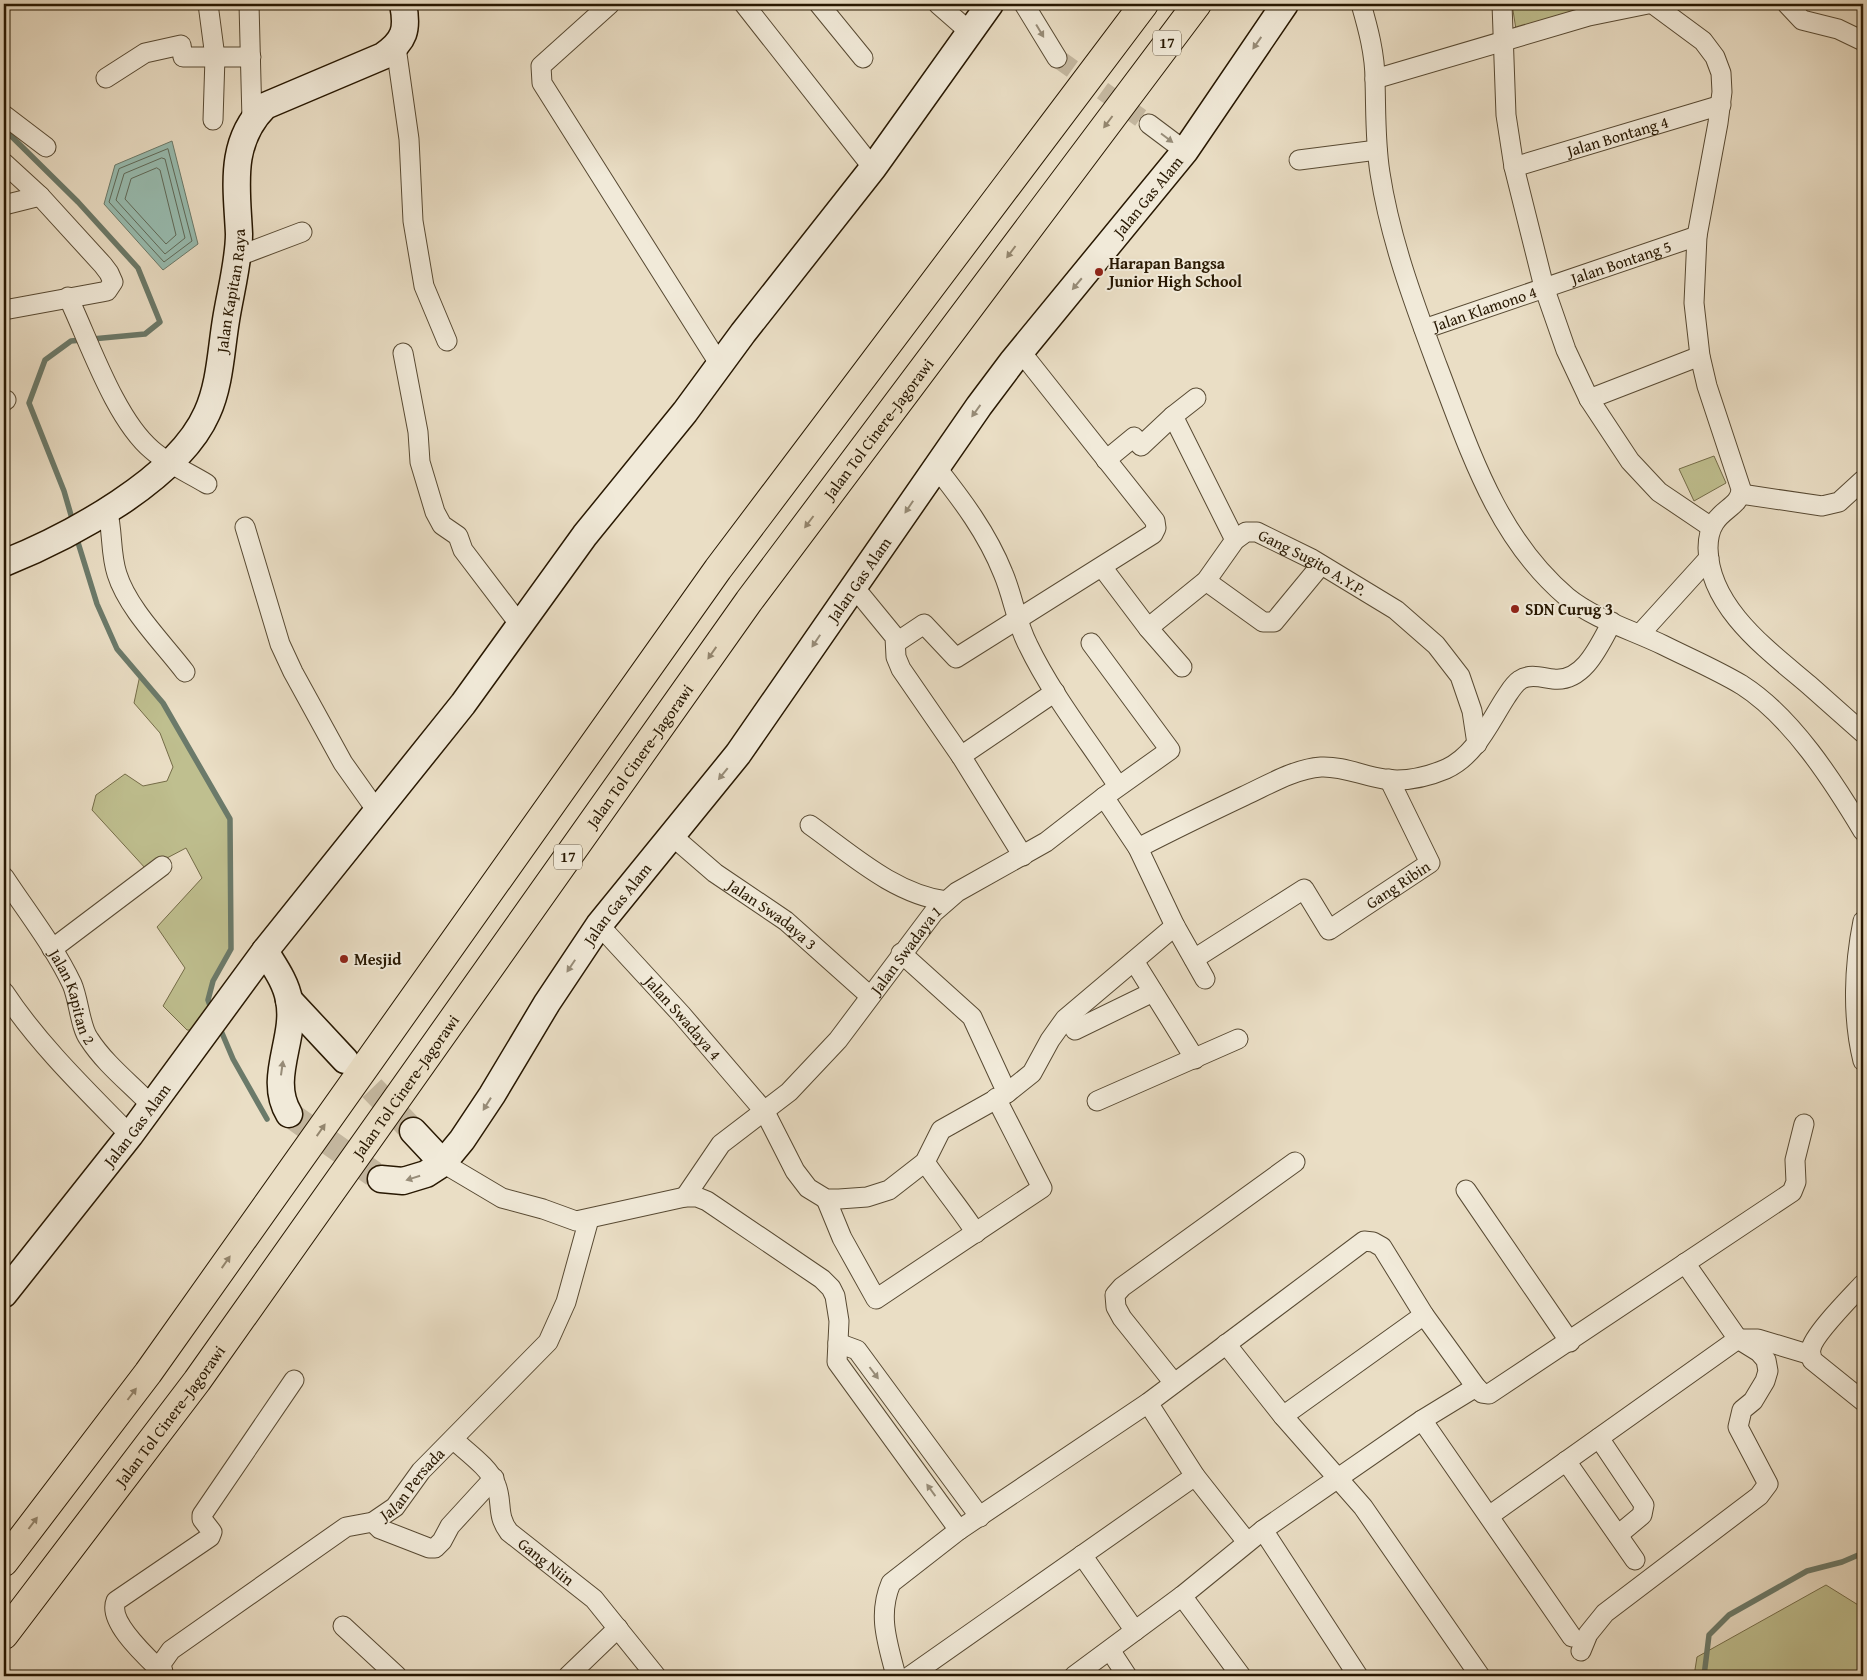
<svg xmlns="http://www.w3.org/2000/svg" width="1867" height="1680" font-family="'Gentium Book Plus',serif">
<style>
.green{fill:#bfbf8f;stroke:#746c48}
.water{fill:#98bcb0;stroke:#6b7a6a}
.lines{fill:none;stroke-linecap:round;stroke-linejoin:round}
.shore{stroke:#606a59;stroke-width:1}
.stream{stroke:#6b7a6a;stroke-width:5.5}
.street-tunnel{stroke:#c3b69e;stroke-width:19;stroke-dasharray:19 9;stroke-linecap:butt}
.secondary-tunnel{stroke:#c3b69e;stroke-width:26;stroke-dasharray:26 13;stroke-linecap:butt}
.street-casing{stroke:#584a33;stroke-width:21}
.secondary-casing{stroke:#281802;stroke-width:29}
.highway-casing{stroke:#281802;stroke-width:30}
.street{stroke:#f1ead9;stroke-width:19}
.secondary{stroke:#f1ead9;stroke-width:26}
.highway{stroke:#eadec5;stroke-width:28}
.oneway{fill:#978c78}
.oneway2{fill:#93856d}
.poi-dot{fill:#8f2418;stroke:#f1ead9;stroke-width:2}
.labels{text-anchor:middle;stroke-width:4;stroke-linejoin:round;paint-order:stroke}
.shield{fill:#f1ead9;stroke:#645742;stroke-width:1}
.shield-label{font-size:15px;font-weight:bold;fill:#281802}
.street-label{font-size:16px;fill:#281802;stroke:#f1ead9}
.poi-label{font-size:16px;font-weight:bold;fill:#281802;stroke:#f1ead9;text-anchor:start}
</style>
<rect width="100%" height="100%" fill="#eadec5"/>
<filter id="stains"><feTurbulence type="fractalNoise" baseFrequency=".004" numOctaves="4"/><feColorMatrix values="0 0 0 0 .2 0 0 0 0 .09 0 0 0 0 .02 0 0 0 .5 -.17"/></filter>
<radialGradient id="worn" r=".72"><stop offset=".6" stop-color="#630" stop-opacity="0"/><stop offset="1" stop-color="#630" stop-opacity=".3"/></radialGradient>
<g class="green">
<path d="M1512 4H1587L1589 19 1517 36Z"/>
<path d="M1714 456 1726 483 1694 501 1679 469Z"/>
<path d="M140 675 163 703 230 819 231 949 213 981 208 1000 206 1031 187 1030 163 1006 185 968 157 927 202 878 186 848 146 869 92 810 96 795 125 774 143 786 167 781 173 767 160 733 134 703Z"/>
<path d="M1826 1585 1863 1608V1676H1694L1697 1657Z"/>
</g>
<path class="water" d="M172 141 198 244 163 270 104 204 115 165Z"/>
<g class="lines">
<g class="shore">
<path d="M168 149 192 241 164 262 109 202 119 169Z"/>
<path d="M162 158 165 159 185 238 165 254 116 200 124 174Z"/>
<path d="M157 168 160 170 176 235 166 244 125 199 131 179Z"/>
</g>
<g class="stream">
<path d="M4 129 78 202 138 268 160 322 145 334 71 341 45 360 29 403 64 491 73 522"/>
<path d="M76 536 97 604 117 649 163 703 230 819 231 949 213 981 208 1000 212 1011"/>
<path d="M219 1026 233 1059 267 1119"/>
<path d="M1704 1676 1709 1635 1729 1615 1807 1571 1842 1562 1863 1553"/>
</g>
<path class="street-tunnel" d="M1057 58 1149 124"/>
<g class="secondary-tunnel">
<path d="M345 1060 413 1131"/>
<path d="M289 1114 381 1179"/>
</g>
<defs>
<g id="street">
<path d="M208 4 215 57 213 120"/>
<path d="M249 4 252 120"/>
<path d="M610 4 541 66 542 83 720 365"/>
<path d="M744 4 873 168"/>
<path d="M819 4 863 58"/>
<path d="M938 4 970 32"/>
<path d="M1024 4 1057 58"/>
<path d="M1361 4C1368 28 1375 54 1375 80 1376 111 1375 141 1380 173 1390 239 1414 303 1437 365 1469 448 1496 537 1567 597 1594 619 1632 630 1663 645 1689 658 1717 670 1742 685 1792 717 1833 781 1863 831"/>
<path d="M1502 4 1506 115 1514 167 1544 287 1566 350 1589 399 1630 461 1659 492 1711 527"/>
<path d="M1653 4 1703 41 1715 57 1721 73 1722 92 1718 123 1697 236 1694 303 1700 356 1707 386 1741 489C1740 512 1708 508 1708 548 1709 608 1768 650 1809 685 1827 701 1845 717 1863 733"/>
<path d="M1787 4 1802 20 1838 29 1863 41"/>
<path d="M396 47 409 139 413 221 424 286 447 341"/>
<path d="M106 78 145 53 181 45 183 57H251"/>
<path d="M1375 79 1589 16 1648 4"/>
<path d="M4 115 46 147"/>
<path d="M1149 124 1185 151"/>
<path d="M1299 160 1377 150"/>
<path d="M4 163 40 196 103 265 109 273 113 282 107 291 102 292 4 310"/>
<path id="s1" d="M1514 167 1721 105"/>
<path d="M4 205 40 196"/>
<path d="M236 257 302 232"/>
<path d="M68 297C89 341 115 419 152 450 168 464 189 473 207 484"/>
<path id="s2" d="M1424 329 1697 236"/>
<path d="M403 353 418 432 420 462 435 512 442 525 458 536 463 550 520 625"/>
<path d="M1589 399 1700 356"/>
<path d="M4 401 6 400"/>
<path d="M1173 416 1235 540"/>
<path d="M1106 460 1134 437 1141 446 1173 416 1196 398"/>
<path d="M936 467C962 500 987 533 1003 573 1013 596 1016 622 1028 645 1052 695 1088 740 1118 786"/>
<path d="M1741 494 1822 506 1839 502 1863 480"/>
<path d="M107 509C113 530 110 553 117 574 128 609 163 643 185 672"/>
<path d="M245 527 280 644 293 672 343 763 377 811"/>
<path id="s3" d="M1102 567 1148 628 1206 581 1235 540 1246 532H1257L1312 559 1396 610 1436 645 1460 676 1472 711 1477 744"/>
<path d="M1206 581 1263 622H1274L1321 565"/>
<path d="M854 587 895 637 896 657 901 669 961 756 1023 856"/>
<path d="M1148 628 1182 667"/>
<path d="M1640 634 1709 558"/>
<path d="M897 642 924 624 956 658 1153 534 1156 528 1155 521 1021 352"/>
<path d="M961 756 1055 692"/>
<path d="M1104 797 1138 848 1175 926 1205 979"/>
<path d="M810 825C851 854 894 894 946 901"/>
<path id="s4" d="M671 835 715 873 786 921 870 996"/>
<path d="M1138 848C1173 830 1208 813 1244 796 1268 785 1294 769 1321 767 1343 766 1363 776 1384 779 1405 782 1427 777 1446 769 1476 755 1489 723 1506 697 1510 691 1514 684 1520 680 1530 673 1543 678 1553 679 1584 683 1600 644 1612 622"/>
<path id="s5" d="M4 877C27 912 54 946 72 984 79 1000 80 1027 89 1039 105 1064 131 1084 152 1106"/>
<path d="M1863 921C1854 966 1852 1017 1863 1061"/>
<path id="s6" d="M599 925 681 1014 765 1112 795 1171 808 1188 826 1199H839L867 1197 889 1190 925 1162 941 1130 1007 1093 1032 1073 1050 1040 1065 1019 1175 926"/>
<path d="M52 949 162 866"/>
<path d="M901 953 972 1017 1007 1093"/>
<path id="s7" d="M1194 959 1304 889 1329 930 1430 863 1389 779"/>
<path d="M1134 961 1195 1059"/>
<path d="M4 992C39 1045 86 1090 130 1135"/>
<path d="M1075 1030 1153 992"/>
<path d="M1097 1101 1238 1039"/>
<path d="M925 1162C941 1186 960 1208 976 1233"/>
<path d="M443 1163 502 1198 543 1209 576 1221 685 1197H697L707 1201 822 1279 831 1288 835 1296 839 1321 837 1362 959 1530"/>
<path d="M1466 1190 1570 1342"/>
<path id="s8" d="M685 1197 721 1144 789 1092 838 1040 934 912 957 892 1046 842 1104 797 1170 750 1091 643"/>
<path d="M826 1199 842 1238 876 1299 1042 1188 996 1098"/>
<path d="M1863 1284C1852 1296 1813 1335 1811 1349 1810 1353 1811 1356 1812 1360L1863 1401"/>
<path d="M838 1343 857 1350 980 1517"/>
<path d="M1226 1344 1283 1416 1363 1507 1480 1676"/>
<path d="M1174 1383 1122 1318 1116 1307 1115 1295 1122 1287 1295 1162"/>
<path d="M1148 1403 1195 1476 1247 1542"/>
<path d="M1283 1416 1424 1315"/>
<path d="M1422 1420 1572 1637"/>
<path d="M1599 1438 1644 1505 1642 1515 1618 1535"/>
<path id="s9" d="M454 1440C467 1452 490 1468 496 1485 503 1503 496 1515 509 1532L594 1599 656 1676"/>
<path d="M1566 1461 1635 1560"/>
<path d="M1489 1516 1738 1339H1758L1811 1355"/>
<path d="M373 1522 380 1529 429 1548H435L442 1541 450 1526 494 1478"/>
<path d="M1263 1530 1358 1676"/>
<path d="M1082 1555 1135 1631"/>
<path d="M1182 1596 1241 1676"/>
<path d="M343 1626 397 1676"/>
<path d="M1110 1650 1127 1676"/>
<path d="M1581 1651 1588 1634 1605 1613 1759 1496 1768 1484 1738 1427 1742 1410 1753 1401 1765 1381 1768 1371 1766 1360 1759 1352 1738 1339 1685 1263"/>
<path d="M162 1672C148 1658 107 1622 116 1601L210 1537 212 1532 202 1519V1515L294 1380"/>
<path id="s10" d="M164 1676 161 1664 171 1650 346 1527 373 1522 395 1507 421 1471 548 1342 566 1302 589 1219"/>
<path d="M568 1676 618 1628"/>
<path d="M896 1676C888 1644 877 1616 891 1583L959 1530 1148 1403 1364 1241 1373 1242 1382 1247 1424 1315 1476 1387 1482 1393 1489 1394 1792 1192 1796 1182 1795 1160 1804 1124"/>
<path d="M910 1676 1195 1476"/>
<path d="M1074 1676 1182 1596 1263 1530 1422 1420 1476 1387"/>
</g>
<g id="secondary">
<path id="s11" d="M4 563C69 537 178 479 207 413 220 385 221 350 226 320 230 294 239 261 239 234 237 188 228 143 265 106L383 56C405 41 408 29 403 4"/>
<path d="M265 951C274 966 286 982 289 1000 297 1038 267 1078 289 1114"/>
<path d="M289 1000 345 1060"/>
<path d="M413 1131 443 1163"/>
<path id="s12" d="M381 1179 403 1181 426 1174 443 1163 462 1140 492 1095 547 1003 599 925 738 754 979 406 1012 362 1185 151 1285 4"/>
<path id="s13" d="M4 1294 130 1135 265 951 463 704 585 535 685 412 743 333 873 168 990 4"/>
</g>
<g id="highway">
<path d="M4 1562 148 1373 718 569 1144 4"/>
<path id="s14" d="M4 1635 197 1381 749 601 1197 4"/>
</g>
</defs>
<use href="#street" class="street-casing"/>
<use href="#secondary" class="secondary-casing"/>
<use href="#highway" class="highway-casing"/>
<use href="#street" class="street"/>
<use href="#secondary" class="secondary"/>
<use href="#highway" class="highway"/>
</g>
<defs><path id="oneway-solid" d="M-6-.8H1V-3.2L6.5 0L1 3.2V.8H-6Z" transform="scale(1.25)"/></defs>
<g class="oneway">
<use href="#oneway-solid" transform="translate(1040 31) rotate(59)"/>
<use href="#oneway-solid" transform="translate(1257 43) rotate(125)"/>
<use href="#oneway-solid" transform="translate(1167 138) rotate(37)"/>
<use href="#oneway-solid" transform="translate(1077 284) rotate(130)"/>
<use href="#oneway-solid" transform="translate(976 411) rotate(126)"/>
<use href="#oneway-solid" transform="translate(909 507) rotate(124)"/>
<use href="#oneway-solid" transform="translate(816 641) rotate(124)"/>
<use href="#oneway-solid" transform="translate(723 774) rotate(129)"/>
<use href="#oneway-solid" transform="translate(571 966) rotate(124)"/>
<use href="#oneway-solid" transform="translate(282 1068) rotate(-82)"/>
<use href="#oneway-solid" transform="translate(487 1104) rotate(122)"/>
<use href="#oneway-solid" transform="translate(413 1178) rotate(162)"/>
<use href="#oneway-solid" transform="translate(874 1373) rotate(53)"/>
<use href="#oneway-solid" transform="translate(931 1490) rotate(-126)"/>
</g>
<g class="oneway2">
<use href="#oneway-solid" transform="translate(1108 122) rotate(127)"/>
<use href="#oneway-solid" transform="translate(1011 252) rotate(127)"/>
<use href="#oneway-solid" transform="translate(809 522) rotate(127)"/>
<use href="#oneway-solid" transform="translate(712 653) rotate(125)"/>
<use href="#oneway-solid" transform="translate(321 1130) rotate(-55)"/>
<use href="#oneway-solid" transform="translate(226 1262) rotate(-55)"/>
<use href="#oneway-solid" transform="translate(132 1394) rotate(-53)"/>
<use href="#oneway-solid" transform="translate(33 1523) rotate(-53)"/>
</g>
<g class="poi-dot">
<circle cx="1099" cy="272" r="5"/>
<circle cx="1515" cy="609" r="5"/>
<circle cx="344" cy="959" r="5"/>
</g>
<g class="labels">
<g class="shield">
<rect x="1153" y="30.5" width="28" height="25" rx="4"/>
<rect x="554" y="844.5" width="28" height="25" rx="4"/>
</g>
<g class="shield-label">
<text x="1167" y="48">17</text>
<text x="568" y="862">17</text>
</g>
<g class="street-label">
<text dy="6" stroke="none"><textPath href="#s1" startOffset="108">Jalan Bontang 4</textPath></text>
<text dy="6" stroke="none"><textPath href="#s12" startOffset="1264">Jalan Gas Alam</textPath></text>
<text dy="6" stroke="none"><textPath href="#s2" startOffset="208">Jalan Bontang 5</textPath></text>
<text dy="6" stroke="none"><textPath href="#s11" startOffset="382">Jalan Kapitan Raya</textPath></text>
<text dy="6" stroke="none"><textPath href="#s2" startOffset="64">Jalan Klamono 4</textPath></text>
<text dy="6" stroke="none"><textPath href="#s14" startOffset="1490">Jalan Tol Cinere–Jagorawi</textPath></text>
<text dy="6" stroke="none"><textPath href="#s3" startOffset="289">Gang Sugito A.Y.P.</textPath></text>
<text dy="6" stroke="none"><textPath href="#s12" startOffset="784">Jalan Gas Alam</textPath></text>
<text dy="6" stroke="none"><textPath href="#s14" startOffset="1085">Jalan Tol Cinere–Jagorawi</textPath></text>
<text dy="6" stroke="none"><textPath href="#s7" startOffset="261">Gang Ribin</textPath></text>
<text dy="6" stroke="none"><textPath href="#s12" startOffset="379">Jalan Gas Alam</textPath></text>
<text dy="6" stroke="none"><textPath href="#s4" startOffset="129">Jalan Swadaya 3</textPath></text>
<text dy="6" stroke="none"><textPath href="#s8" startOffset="334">Jalan Swadaya 1</textPath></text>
<text dy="6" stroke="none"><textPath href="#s5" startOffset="139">Jalan Kapitan 2</textPath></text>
<text dy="6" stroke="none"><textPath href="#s6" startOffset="125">Jalan Swadaya 4</textPath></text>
<text dy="6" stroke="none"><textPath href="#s14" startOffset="680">Jalan Tol Cinere–Jagorawi</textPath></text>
<text dy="6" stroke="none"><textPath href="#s13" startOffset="215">Jalan Gas Alam</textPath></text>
<text dy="6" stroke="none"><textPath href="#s14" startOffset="275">Jalan Tol Cinere–Jagorawi</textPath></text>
<text dy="6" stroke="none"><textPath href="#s10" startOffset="326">Jalan Persada</textPath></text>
<text dy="6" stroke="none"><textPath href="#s9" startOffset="159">Gang Niin</textPath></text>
</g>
<g class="poi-label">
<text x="1109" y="269">Harapan Bangsa<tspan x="1109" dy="18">Junior High School</tspan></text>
<text x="1525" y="615">SDN Curug 3</text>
<text x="354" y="965">Mesjid</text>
</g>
</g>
<rect width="1867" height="1680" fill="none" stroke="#eadec5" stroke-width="20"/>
<rect x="5" y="5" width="1857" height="1670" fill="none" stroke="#281802" stroke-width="2.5"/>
<rect x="10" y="10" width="1847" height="1660" fill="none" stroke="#281802"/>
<rect width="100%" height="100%" filter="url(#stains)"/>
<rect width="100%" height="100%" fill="url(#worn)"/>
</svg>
